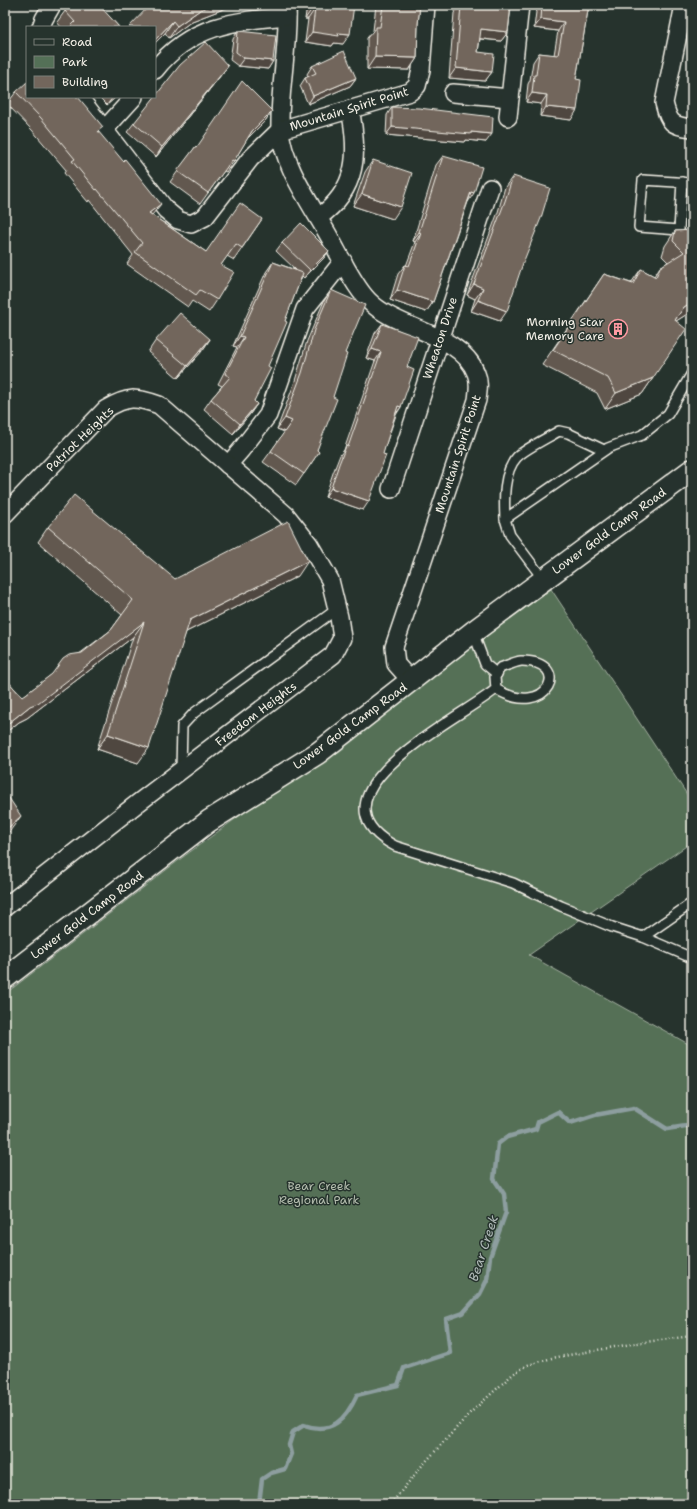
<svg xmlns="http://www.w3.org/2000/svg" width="697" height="1509" font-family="'Shantell Sans',sans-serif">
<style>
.green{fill:#547057;stroke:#a4b0a0}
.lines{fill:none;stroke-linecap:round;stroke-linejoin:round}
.stream{stroke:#8d9e9f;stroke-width:4.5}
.service-casing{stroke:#f4f1e8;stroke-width:12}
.minor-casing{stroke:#f4f1e8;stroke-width:20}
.tertiary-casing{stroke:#f4f1e8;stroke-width:24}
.path{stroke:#f4f1e8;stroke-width:2.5;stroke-dasharray:1 3;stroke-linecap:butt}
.service{stroke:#26332d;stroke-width:9}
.minor{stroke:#26332d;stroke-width:17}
.tertiary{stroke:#26332d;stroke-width:21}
.wall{fill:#62584f;stroke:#f4f1e8}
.shaded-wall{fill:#504740;stroke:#f4f1e8}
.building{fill:#72665c;stroke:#f4f1e8}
.labels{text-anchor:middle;stroke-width:3;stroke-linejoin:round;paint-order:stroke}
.street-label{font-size:12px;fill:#f4f1e8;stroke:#26332d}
.poi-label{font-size:12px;fill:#f4f1e8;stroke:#26332d;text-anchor:end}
.park-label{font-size:12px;fill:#b4bdae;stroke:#26332d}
.water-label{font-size:13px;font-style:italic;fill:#afb9b7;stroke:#26332d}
</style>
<rect width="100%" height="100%" fill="#26332d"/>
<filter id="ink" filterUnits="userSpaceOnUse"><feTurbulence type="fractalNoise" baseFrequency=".025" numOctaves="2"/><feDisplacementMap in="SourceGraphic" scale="8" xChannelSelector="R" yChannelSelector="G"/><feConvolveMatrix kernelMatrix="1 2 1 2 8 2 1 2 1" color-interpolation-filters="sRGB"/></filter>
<g filter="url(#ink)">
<path class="green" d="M551 589 692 802V842L529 955 692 1046V1504H5V994L183 857Z"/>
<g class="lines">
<path class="stream" d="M259 1504 262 1479 271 1473 285 1469 291 1454 289 1445 293 1432 304 1425C332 1435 346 1419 357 1395L398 1385 404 1368 450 1353 446 1319 463 1313 480 1294 487 1280 490 1257 506 1212 504 1194 494 1179 498 1144 507 1137 536 1129 538 1122 558 1112 570 1123 595 1115 634 1108 667 1129 692 1125"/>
<defs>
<g id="service">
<path d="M682 182 679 230 639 227 643 180 692 183"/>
<path d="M505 519C504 500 503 472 517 457 525 449 549 437 559 431L568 433 604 450"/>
<path d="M543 579 510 535 505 519 608 448 642 435 668 414 692 373"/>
<path d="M473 632 485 664 497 674"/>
<path d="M496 689C548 721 574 660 521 661 514 662 506 666 500 668L495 677 496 689C461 718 299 795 395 846L513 883 561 906 612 927 643 937 692 958"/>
<path d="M181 770 182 726 194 713 337 609"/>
<path d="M643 937 692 903"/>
</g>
<g id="minor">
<path d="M287 5C289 47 279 87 280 129 282 165 313 207 330 238 340 256 354 286 368 300 396 330 461 333 476 373 480 382 478 391 477 400L394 647 396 664 411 681"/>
<path d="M684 5 664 103C669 123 672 126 692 128"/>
<path d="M41 27 44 19 52 5"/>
<path d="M155 70C190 25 234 21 287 16"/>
<path d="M453 93 510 98"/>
<path d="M79 97 166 210 178 220 191 224 205 217 250 159 280 130 410 92 417 86 421 70 426 5"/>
<path d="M508 117 520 5"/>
<path d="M104 130 134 97"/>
<path d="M319 217C358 189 359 153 350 109"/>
<path d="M228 465 241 450 268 415 305 309 343 261"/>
<path d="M391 489 490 188"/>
<path d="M5 514 106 409C128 396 135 397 159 405L286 515 309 544 330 580 339 617 342 638 333 655 138 803 5 907"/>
</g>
<path id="tertiary" d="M5 978 209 821 318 753 473 632 692 470"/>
</defs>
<use href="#service" class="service-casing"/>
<use href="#minor" class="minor-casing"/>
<use href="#tertiary" class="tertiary-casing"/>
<path class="path" d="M391 1504 420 1468 469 1414 513 1374 528 1365 552 1358 637 1343 692 1336"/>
<use href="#service" class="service"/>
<use href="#minor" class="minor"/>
<use href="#tertiary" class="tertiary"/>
</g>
<g class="wall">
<path d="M149 5H234L192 21 169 38 147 8Z"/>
<path d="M307 5H354L343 44 334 43 332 46 305 42 308 19H305Z"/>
<path d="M376 5H420L418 24 417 58 409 70 367 69V38L373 31Z"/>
<path d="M460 5H511L508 32 501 41 480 39 478 52 492 72 485 81 449 78 454 13Z"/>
<path d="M541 5H589L576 79 571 120 540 116 541 104 526 102 528 84 530 80 533 62 539 53 554 55 558 31 534 28 536 12Z"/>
<path d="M103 10 119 27H61L57 22 65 11Z"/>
<path d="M238 31 273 61 268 69 238 66 230 60 233 39Z"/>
<path d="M312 66 356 78 350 86 308 104 300 86 305 78 308 77 307 74Z"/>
<path d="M221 75 156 157 127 132 134 123Z"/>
<path d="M16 92 99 133 152 215 206 252 262 219 234 260 227 256 221 265 217 300 209 312 192 301 188 307 127 264 133 255 89 200 88 202 64 173 66 170 32 130 7 104Z"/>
<path d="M99 97H116L107 105Z"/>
<path d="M392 107 486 142 466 140 465 142 386 135 387 115Z"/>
<path d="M272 111 265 121 247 139 234 161 226 172 224 171 200 204 170 182 196 146 197 147Z"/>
<path d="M443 156 468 202 433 302 426 312 390 300 398 274 405 265 406 266 415 242 413 241 436 165Z"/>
<path d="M373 160 393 219 353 206 365 172Z"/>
<path d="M513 176 500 321 471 311 475 299 467 295 498 212 505 187Z"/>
<path d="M692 230V311L676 321 653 378 642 394 605 409 597 393 542 365 604 274 631 283 641 269 654 276 660 267 668 262 662 256 665 246 675 231Z"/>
<path d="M282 243 329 251 323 259 304 278 302 276 254 401 257 404 250 414 233 434 204 409 211 399 222 386 218 384 237 347 233 346 266 272 273 262 296 270 276 251Z"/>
<path d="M331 290 345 353 317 450 319 452 296 485 263 462 285 432 277 429 294 384 307 341 324 301Z"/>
<path d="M382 324 407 367 401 407 396 415 363 510 325 497 333 473 340 455 344 450 375 361 366 358 375 333Z"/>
<path d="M210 339 202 351 178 378 148 352 156 340Z"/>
<path d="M48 527 175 579 298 576 186 632 138 763 97 749 133 637 27 718 19 722 5 733V678L22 697 111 630 122 615 38 542Z"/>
</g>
<g class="shaded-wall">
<path d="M102 5H110L92 18 100 6Z"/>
<path d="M212 5H234L192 21 169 38 177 26 200 10Z"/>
<path d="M312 9H315L308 19H305Z"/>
<path d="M541 19 564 22 558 31 534 28Z"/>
<path d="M173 21 165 33 155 43V40Z"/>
<path d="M481 29 508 32 501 41 474 38Z"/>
<path d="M312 32 338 33 350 34 343 44 334 43 332 46 305 42Z"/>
<path d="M375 57 417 58 409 70 367 69Z"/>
<path d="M244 58 273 61 268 69 238 66Z"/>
<path d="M228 66 221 75 156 157 162 147Z"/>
<path d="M456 68 492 72 485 81 449 78Z"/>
<path d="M356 78 350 86 308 104 313 96Z"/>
<path d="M532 93 547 95 541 104 526 102Z"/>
<path d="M113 97H116L107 105Z"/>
<path d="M546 107 577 110 571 120 540 116Z"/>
<path d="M272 111 265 121 244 142 252 131Z"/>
<path d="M392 127 471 132 492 134 486 142 466 140 465 142 386 135Z"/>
<path d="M471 192 474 193 468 202Z"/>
<path d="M362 194 401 207 393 219 353 206Z"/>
<path d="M161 204 152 215 149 213Z"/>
<path d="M419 232 421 233 415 242 413 241Z"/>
<path d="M329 251 323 259 304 278 310 270Z"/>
<path d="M474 284 483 288 475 299 467 295Z"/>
<path d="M397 290 433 302 426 312 390 300Z"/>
<path d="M478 300 507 311 500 321 471 311Z"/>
<path d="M692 302V311L673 323 684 307Z"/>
<path d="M240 336 244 337 237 347 233 346Z"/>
<path d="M210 339 202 351 178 378 187 366Z"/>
<path d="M372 349 381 352 375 361 366 358Z"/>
<path d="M653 378 642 394 605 409 616 393Z"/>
<path d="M257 404 250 414 233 434 240 424Z"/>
<path d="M398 406 401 407 394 416Z"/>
<path d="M285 418 292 421 285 432 277 429Z"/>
<path d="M331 488 369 501 363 510 325 497Z"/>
<path d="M308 561 298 576 180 635 190 620Z"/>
<path d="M144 622 133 637 27 718 19 722 5 733V726L30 706Z"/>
<path d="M108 734 149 748 138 763 97 749Z"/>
<path d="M21 816 10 831 5 836V831L7 829Z"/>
</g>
<g class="building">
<path d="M71 5H102L100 6 119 27H70L75 22 65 11Z"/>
<path d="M150 5H212L200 10 177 26 173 21 155 40V27H129Z"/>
<path d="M313 5H354L350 34 338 33 339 36 312 32 315 9H312Z"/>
<path d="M383 5H420L418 24 417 58 375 57 376 27H380Z"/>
<path d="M461 5H511L508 32 481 29 478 52 494 54 492 72 456 68Z"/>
<path d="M542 5H589L576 79 581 80 577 110 546 107 547 95 532 93 534 75H536L539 53 558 55 564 22 541 19Z"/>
<path d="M238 31 276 35 273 61 244 58 236 52Z"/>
<path d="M206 42 228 66 162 147 134 123 180 65Z"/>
<path d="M344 51 356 78 313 96 305 78 316 73 312 66Z"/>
<path d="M242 81 272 111 252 131 234 161 232 160 208 193 177 171 196 146 197 147Z"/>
<path d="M27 82V97H78L103 127 98 131 123 161 125 159 161 204 149 213 206 252 240 203 262 219 242 248 236 244 221 265 234 272 217 300 200 290 196 295 135 252 142 243 97 189 96 190 72 161 75 159 41 118 16 92Z"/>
<path d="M392 107 419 108 493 117 492 134 471 132V134L392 127Z"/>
<path d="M443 156 482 167 474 193 471 192 433 302 397 290 405 265 409 266 421 233 419 232Z"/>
<path d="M373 160 412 173 401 207 362 194Z"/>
<path d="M513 176 550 188 541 218 523 263 507 311 478 300 483 288 474 284 505 201Z"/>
<path d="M301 223 329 251 310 270 282 243Z"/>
<path d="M692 230V302L684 307 675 320 686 329 653 378 616 393 608 378 553 350 604 274 633 284 641 269 656 277 660 267 684 252 673 241 675 231Z"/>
<path d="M273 262 303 273 285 321 287 322 268 366 271 368 254 401 257 404 240 424 211 399 230 377 225 374 244 337 240 336Z"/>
<path d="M331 290 365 305 345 353 347 354 333 397 337 399 317 450 319 452 304 474 271 451 292 421 285 418 302 373 314 330Z"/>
<path d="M180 313 210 339 187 366 156 340Z"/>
<path d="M382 324 418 337 407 367 414 370 401 407 398 406 386 444 383 454 386 455 369 501 331 488 339 464 346 446 348 447 381 352 372 349Z"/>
<path d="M74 495 175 579 288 521 308 561 190 620 149 748 108 734 144 622 38 703 30 706 5 726V678L22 697 52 674 63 659 69 655 82 653 111 630 133 600 48 527Z"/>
<path d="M5 792 21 816 7 829 5 827Z"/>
</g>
</g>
<defs>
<symbol id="building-ring" viewBox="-11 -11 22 22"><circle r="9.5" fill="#26332d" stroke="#ff9aa2" stroke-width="1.5"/><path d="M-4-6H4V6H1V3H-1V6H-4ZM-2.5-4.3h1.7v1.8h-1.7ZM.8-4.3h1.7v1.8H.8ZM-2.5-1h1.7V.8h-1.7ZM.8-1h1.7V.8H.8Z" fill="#ff9aa2"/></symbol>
</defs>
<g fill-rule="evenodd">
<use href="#building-ring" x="607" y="318" width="22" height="22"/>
</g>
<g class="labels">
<g class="street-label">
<text transform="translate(349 109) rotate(-17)" y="4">Mountain Spirit Point</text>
<text transform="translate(440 338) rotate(-72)" y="4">Wheaton Drive</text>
<text transform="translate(80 439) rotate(-44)" y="4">Patriot Heights</text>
<text transform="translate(458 454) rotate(-72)" y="4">Mountain Spirit Point</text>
<text transform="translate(609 531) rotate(-36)" y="4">Lower Gold Camp Road</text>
<text transform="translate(256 714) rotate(-37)" y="4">Freedom Heights</text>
<text transform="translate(350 726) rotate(-36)" y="4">Lower Gold Camp Road</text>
<text transform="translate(87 915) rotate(-37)" y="4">Lower Gold Camp Road</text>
</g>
<g class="poi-label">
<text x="604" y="326">Morning Star<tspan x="604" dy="14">Memory Care</tspan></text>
</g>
<g class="park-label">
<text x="319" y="1190">Bear Creek<tspan x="319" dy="14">Regional Park</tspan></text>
</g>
<g class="water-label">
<text transform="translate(483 1248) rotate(-72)" y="5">Bear Creek</text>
</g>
</g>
<rect width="697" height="1509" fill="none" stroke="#26332d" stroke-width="20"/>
<rect x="10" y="10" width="677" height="1489" fill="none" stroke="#f4f1e8" stroke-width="1.5" filter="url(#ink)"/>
<rect x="26" y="26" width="130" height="72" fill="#26332d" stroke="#787f78"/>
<rect x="34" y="39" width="20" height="6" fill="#26332d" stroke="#787f78"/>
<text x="62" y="46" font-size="12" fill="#f4f1e8">Road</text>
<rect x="34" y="56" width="20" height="12" fill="#547057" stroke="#787f78"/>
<text x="62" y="66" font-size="12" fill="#f4f1e8">Park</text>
<rect x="34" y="76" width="20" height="12" fill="#72665c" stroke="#787f78"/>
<text x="62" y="86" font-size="12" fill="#f4f1e8">Building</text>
</svg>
